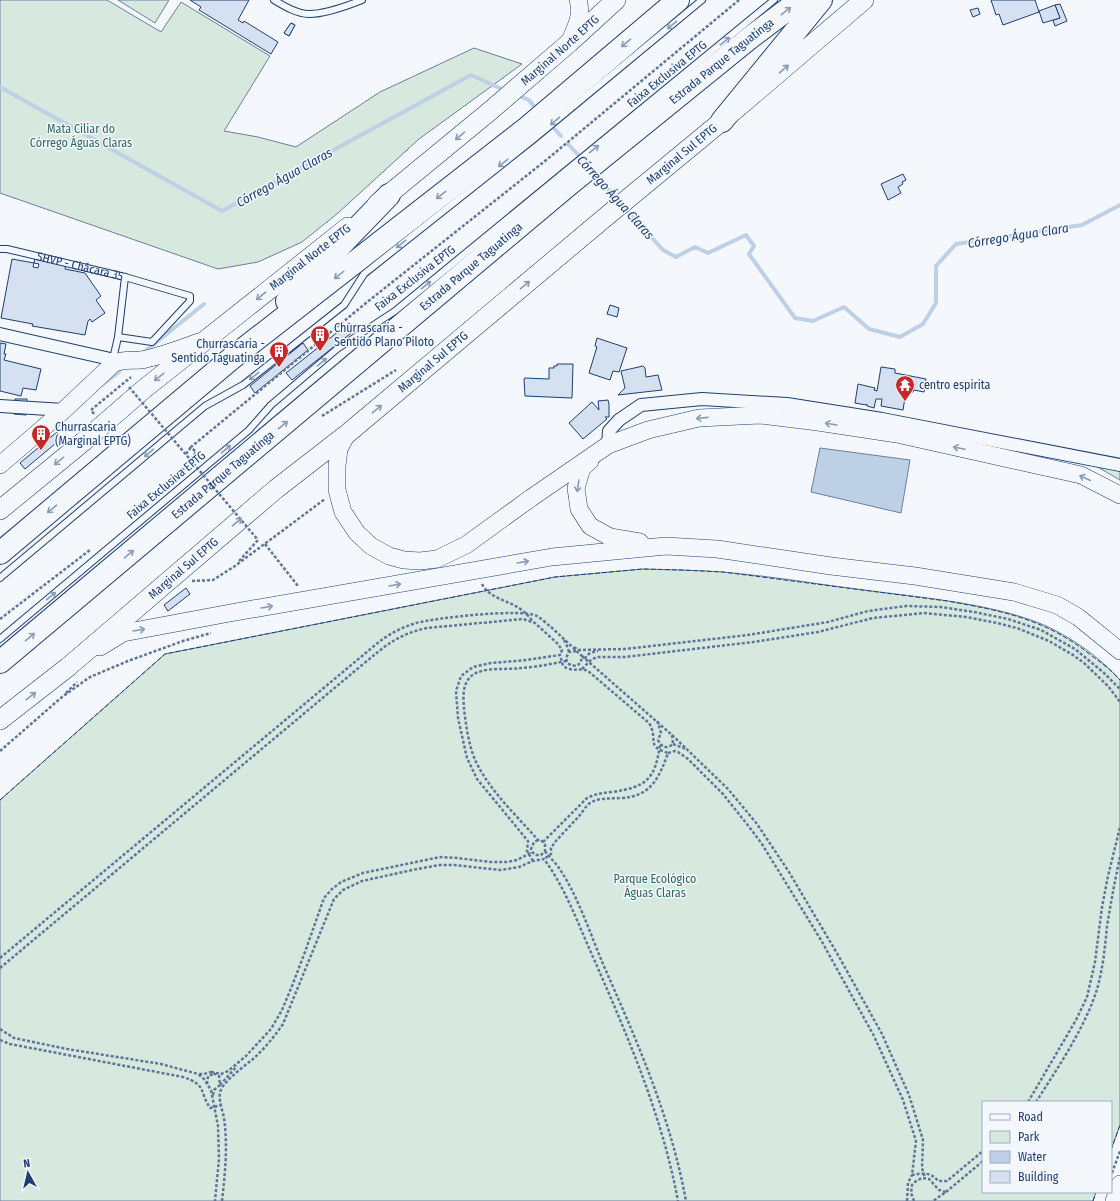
<svg xmlns="http://www.w3.org/2000/svg" width="1120" height="1201" font-family="'Fira Sans Condensed',sans-serif">
<style>
.green{fill:#d7e8df;stroke:#687fa3}
.water{fill:#bed0e5;stroke:#687fa3}
.lines{fill:none;stroke-linecap:round;stroke-linejoin:round}
.stream{stroke:#bed0e5;stroke-width:4}
.building{fill:#d5e0f0;stroke:#1d3f73}
.lane-casing{stroke:#1d3f73;stroke-width:8}
.street-casing{stroke:#1d3f73;stroke-width:14}
.secondary-casing{stroke:#1d3f73;stroke-width:18}
.primary-casing{stroke:#1d3f73;stroke-width:20}
.highway-casing{stroke:#1d3f73;stroke-width:24}
.path{stroke:#5e769c;stroke-width:2.5;stroke-dasharray:3 2;stroke-linecap:butt}
.lane{stroke:#f4f7fb;stroke-width:6}
.street{stroke:#f4f7fb;stroke-width:12}
.secondary{stroke:#f4f7fb;stroke-width:17}
.primary{stroke:#f4f7fb;stroke-width:19}
.highway{stroke:#f4f7fb;stroke-width:22}
.path-bridge{stroke:#5e769c;stroke-width:2.5;stroke-dasharray:3 2;stroke-linecap:butt}
.fence{stroke:#1d3f73;stroke-width:1;stroke-dasharray:5 2;stroke-linecap:butt}
.oneway{stroke:#889bb7}
.labels{text-anchor:middle;stroke-width:3;stroke-linejoin:round;paint-order:stroke}
.street-label{font-size:12px;fill:#1d3f73;stroke:#f4f7fb}
.park-label{font-size:12px;fill:#2c6c60;stroke:#f4f7fb}
.poi-label{font-size:12px;fill:#1d3f73;stroke:#f4f7fb;text-anchor:start}
.water-label{font-size:13px;font-style:italic;fill:#1d3f73;stroke:#f4f7fb}
</style>
<rect width="100%" height="100%" fill="#f4f7fb"/>
<g class="green">
<path d="M0 0H107L161 32 181 2 270 56 224 131 258 137 296 147 380 92 474 48 522 64 419 139 338 213 302 242 258 262 218 269 0 193Z"/>
<path d="M118 0H169L155 23Z"/>
<path d="M1089 462 1120 467V480Z"/>
<path d="M643 569C670 570 696 570 722 572 772 576 822 585 872 591 926 598 994 604 1044 625 1071 637 1101 658 1120 680V1125L1111 1150V1102H983V1192H1096L1093 1201H0V800L165 654 555 577Z"/>
</g>
<path class="water" d="M820 448 910 460 901 513 811 492Z"/>
<g class="lines">
<g class="stream">
<path d="M0 87 222 211 471 75 506 91"/>
<path d="M516 95 529 100 537 110"/>
<path d="M550 124 561 136"/>
<path d="M568 144 582 159"/>
<path d="M593 172 618 200"/>
<path d="M625 208 663 250 676 257 695 247 708 253 746 235 754 246 749 254 795 318 813 321 844 307 869 329 900 337 923 324 936 303V266L956 244 1082 225 1120 205"/>
<path d="M143 353 204 304"/>
<path d="M102 385 119 372"/>
</g>
</g>
<g class="building">
<path d="M190 0H249L238 20 243 23 244 21 278 42 271 54 199 10 201 7Z"/>
<path d="M991 0H1035L1039 12 1003 25 999 14 996 15Z"/>
<path d="M1060 4 1067 21 1055 26 1053 20 1060 18 1055 5Z"/>
<path d="M1055 5 1060 18 1043 23 1039 11Z"/>
<path d="M978 8 980 14 973 17 970 10Z"/>
<path d="M291 23 295 25 289 36 284 33Z"/>
<path d="M291 23 295 25 289 36 284 33Z"/>
<path d="M903 174 906 180 902 182 903 184 898 187 901 193 888 200 881 184Z"/>
<path d="M35 257 66 263 65 269 85 273 101 296 96 300 105 313 92 322 90 319 88 321 85 335 32 326 33 324 1 318 12 259 34 263 33 267 38 268 39 264 34 263Z"/>
<path d="M610 305 619 308 617 317 607 314Z"/>
<path d="M349 323 355 330 292 380 286 373Z"/>
<path d="M597 338 627 348 619 372 613 371 610 380 589 373 596 350 597 347 595 346Z"/>
<path d="M0 343 6 344 4 354H6L4 360 41 369 36 390 23 388 21 396 0 391Z"/>
<path d="M303 343 308 350 255 393 250 386Z"/>
<path d="M557 364H573L572 398 525 396 524 379 525 378 549 379V368H554V366H557Z"/>
<path d="M643 366 645 368 646 377 658 375 662 390 618 395 625 388 621 371Z"/>
<path d="M881 367 895 369V373L926 379 924 392 914 390 913 392 906 391 903 410 881 406 882 399H876L874 408 867 406V404L866 405 855 403 858 384 875 388 874 390 877 391Z"/>
<path d="M15 399H27L26 415 14 414Z"/>
<path d="M608 400 609 404V417H605L607 419 583 439 569 423 592 402 599 410 598 401Z"/>
<path d="M57 432 62 438 25 469 20 463Z"/>
<path d="M186 588 190 594 168 611 164 605Z"/>
</g>
<g class="lines">
<defs>
<g id="lane">
<path d="M274 0C284 6 297 14 309 14 325 14 347 6 362 0"/>
<path id="s1" d="M0 249H7L125 277 118 337 113 359"/>
<path d="M118 337 152 342 190 301V296L125 277"/>
<path d="M0 578 205 406 243 385 344 305 364 274 534 139 702 0"/>
<path d="M0 639 249 430 271 405 337 349 395 311 774 0"/>
</g>
<g id="street">
<path d="M0 334 119 361"/>
<path d="M0 406 64 410"/>
<path d="M608 445 609 431 619 420 641 405 702 399 787 404 882 419 1120 465"/>
</g>
<g id="secondary">
<path d="M569 43C575 29 583 15 578 0"/>
<path d="M347 434 339 449 337 466V490L343 512 357 533 371 546 389 556 404 560 420 561 437 559 466 545 531 498 608 445 648 430 699 418 760 415 818 422 897 434 1081 475 1120 495"/>
<path d="M590 461 582 468 576 488 579 509 590 526 610 537 640 542"/>
<path d="M0 465 64 410 113 364C123 358 135 362 146 359 164 355 182 348 199 342"/>
<path d="M100 647 123 633 230 613 552 557 666 546 717 549 831 566 915 576 1014 592 1057 605 1078 617 1120 651"/>
<path d="M1114 1201 1120 1184"/>
</g>
<g id="primary">
<path id="s2" d="M377 204 490 111 569 43 616 0"/>
<path d="M0 510 83 442 144 389 348 227"/>
<path id="s3" d="M0 720 68 667 276 489 347 434 602 220 722 121 864 0"/>
</g>
<g id="highway">
<path d="M722 121 821 0"/>
<path d="M287 301 389 195"/>
<path d="M0 553 232 358 527 128 678 0"/>
<path id="s4" d="M0 662 567 186 751 37 800 0"/>
</g>
</defs>
<use href="#lane" class="lane-casing"/>
<use href="#street" class="street-casing"/>
<use href="#secondary" class="secondary-casing"/>
<use href="#primary" class="primary-casing"/>
<use href="#highway" class="highway-casing"/>
<g class="path">
<path d="M94 414 91 410 131 377"/>
<path d="M322 416 396 370"/>
<path d="M186 454 191 447"/>
<path d="M179 475 196 452 191 447 366 303 545 161 739 0"/>
<path d="M265 544 298 586"/>
<path d="M239 561 258 540"/>
<path d="M192 581 213 580 235 566 325 499"/>
<path d="M482 584C489 598 507 600 519 608 525 612 529 616 533 622"/>
<path d="M0 619 90 550"/>
<path d="M564 640 568 648 569 652"/>
<path d="M574 647 578 650 625 649 748 635 828 622 868 611 906 606 941 607 974 612 1008 619 1041 630 1075 649 1104 673 1120 689"/>
<path d="M582 656 672 735 673 744C667 749 662 748 658 740L661 733 657 720"/>
<path d="M585 659C587 653 593 652 598 651"/>
<path d="M582 669 591 660 597 657H625L753 642 818 632 873 618 924 613 966 617 997 623 1017 628 1049 641 1073 655 1084 663 1108 686 1120 702"/>
<path d="M66 693 77 682"/>
<path d="M672 735 728 789 757 824 789 872 838 955 882 1034 909 1095 923 1140 922 1168 925 1178"/>
<path d="M673 744 686 749"/>
<path d="M0 751 62 697 90 677 128 661 183 641 211 633"/>
<path d="M668 753 675 751 678 752 688 759 723 794 750 828 762 844 821 940 874 1036 903 1100 916 1141 912 1175C923 1173 931 1172 938 1181H947L983 1151"/>
<path d="M538 840 534 842 531 849 532 852 536 855H541L545 851V845L541 840H538C517 816 492 793 477 764 469 748 466 726 464 708 463 695 462 680 476 673 489 667 507 670 521 668 536 667 551 664 566 661"/>
<path d="M543 842 587 798C595 794 603 793 612 792 646 787 655 780 660 745"/>
<path d="M545 851C549 857 555 862 559 868 577 894 590 933 603 964 637 1041 671 1118 686 1201"/>
<path d="M533 861 527 851 528 841 477 779 467 758 458 718 456 691 461 676 473 667 491 663 527 660 560 655 563 666C575 673 578 667 588 671L649 723C659 740 645 746 668 753 659 778 651 797 620 798 610 799 600 797 590 803 586 806 583 811 580 815 572 824 563 833 555 842L551 848V854L544 859"/>
<path d="M0 958 374 646C387 635 400 628 416 623 435 618 522 608 537 616 542 619 547 624 551 627 562 637 572 647 582 656 581 666 576 668 567 663L566 658 569 652 576 651"/>
<path d="M0 968 362 665C385 646 398 634 427 628L523 619 535 623 558 644 562 650 560 655"/>
<path d="M0 1029 14 1038 67 1049 161 1064 198 1074"/>
<path d="M0 1040 10 1044 183 1077C207 1085 199 1091 210 1108L221 1105"/>
<path d="M211 1072 221 1074 228 1071 246 1056 271 1029 282 1010 292 986 305 952 324 898 332 889 341 882 363 873 440 857 457 858 491 862H507L517 860 532 852"/>
<path d="M207 1084 208 1076 214 1074"/>
<path d="M220 1085 237 1066"/>
<path d="M213 1095 214 1090 220 1085 219 1076 211 1072 204 1074H198L204 1079 211 1090 218 1126 219 1159 215 1201"/>
<path d="M1028 1102 1076 1020 1087 997 1095 962 1102 907 1108 876 1120 827"/>
<path d="M1036 1102C1057 1069 1086 1026 1097 989 1103 969 1105 947 1107 926 1111 902 1115 880 1120 857"/>
<path d="M1112 1173 1120 1151"/>
<path d="M946 1192 983 1161"/>
<path d="M222 1201C225 1174 228 1146 224 1118 222 1107 216 1096 223 1086 231 1076 243 1067 253 1059 264 1049 274 1037 283 1024L334 899 343 890 362 881 417 869 440 865H454L500 870 519 867 533 861 544 859C566 889 578 924 593 957 628 1037 662 1115 678 1201"/>
<path d="M907 1201 908 1183 912 1175"/>
<path d="M914 1201 911 1193 912 1185 916 1181 922 1178 929 1179 939 1190 946 1192 933 1201"/>
</g>
<use href="#lane" class="lane"/>
<use href="#street" class="street"/>
<use href="#secondary" class="secondary"/>
<use href="#primary" class="primary"/>
<use href="#highway" class="highway"/>
<path class="path-bridge" d="M129 387 258 540"/>
<g class="fence">
<path d="M0 800 165 654 555 577 643 569 683 570 723 572 947 601C1003 611 1046 619 1092 656 1102 663 1112 671 1120 680"/>
<path d="M1111 1150 1120 1125"/>
<path d="M1093 1201 1096 1192"/>
</g>
</g>
<defs><path id="oneway-shaft" d="M-6 0H5M1.5-3L5.5 0L1.5 3" fill="none" stroke-width="1.6" stroke-linecap="round" stroke-linejoin="round"/></defs>
<g class="oneway">
<use href="#oneway-shaft" transform="translate(786 11) rotate(-38)"/>
<use href="#oneway-shaft" transform="translate(672 25) rotate(141)"/>
<use href="#oneway-shaft" transform="translate(725 41) rotate(-39)"/>
<use href="#oneway-shaft" transform="translate(626 43) rotate(140)"/>
<use href="#oneway-shaft" transform="translate(784 69) rotate(-41)"/>
<use href="#oneway-shaft" transform="translate(555 121) rotate(139)"/>
<use href="#oneway-shaft" transform="translate(460 136) rotate(140)"/>
<use href="#oneway-shaft" transform="translate(594 149) rotate(-39)"/>
<use href="#oneway-shaft" transform="translate(503 163) rotate(142)"/>
<use href="#oneway-shaft" transform="translate(441 195) rotate(142)"/>
<use href="#oneway-shaft" transform="translate(401 244) rotate(142)"/>
<use href="#oneway-shaft" transform="translate(339 275) rotate(142)"/>
<use href="#oneway-shaft" transform="translate(426 285) rotate(-39)"/>
<use href="#oneway-shaft" transform="translate(525 285) rotate(-40)"/>
<use href="#oneway-shaft" transform="translate(261 296) rotate(141)"/>
<use href="#oneway-shaft" transform="translate(322 362) rotate(-40)"/>
<use href="#oneway-shaft" transform="translate(254 376) rotate(142)"/>
<use href="#oneway-shaft" transform="translate(159 377) rotate(142)"/>
<use href="#oneway-shaft" transform="translate(377 409) rotate(-40)"/>
<use href="#oneway-shaft" transform="translate(702 418) rotate(174)"/>
<use href="#oneway-shaft" transform="translate(831 424) rotate(-171)"/>
<use href="#oneway-shaft" transform="translate(283 425) rotate(-40)"/>
<use href="#oneway-shaft" transform="translate(959 448) rotate(-168)"/>
<use href="#oneway-shaft" transform="translate(226 449) rotate(-40)"/>
<use href="#oneway-shaft" transform="translate(149 453) rotate(140)"/>
<use href="#oneway-shaft" transform="translate(59 461) rotate(141)"/>
<use href="#oneway-shaft" transform="translate(1085 478) rotate(-156)"/>
<use href="#oneway-shaft" transform="translate(578 486) rotate(99)"/>
<use href="#oneway-shaft" transform="translate(52 509) rotate(140)"/>
<use href="#oneway-shaft" transform="translate(237 522) rotate(-40)"/>
<use href="#oneway-shaft" transform="translate(129 554) rotate(-40)"/>
<use href="#oneway-shaft" transform="translate(523 562) rotate(-10)"/>
<use href="#oneway-shaft" transform="translate(395 585) rotate(-10)"/>
<use href="#oneway-shaft" transform="translate(51 596) rotate(-40)"/>
<use href="#oneway-shaft" transform="translate(267 607) rotate(-10)"/>
<use href="#oneway-shaft" transform="translate(139 630) rotate(-10)"/>
<use href="#oneway-shaft" transform="translate(30 637) rotate(-40)"/>
<use href="#oneway-shaft" transform="translate(31 696) rotate(-38)"/>
</g>
<defs>
<symbol id="building-pin" viewBox="-11 -11 22 30"><path d="M0 17L-7.5 6A9.5 9.5 0 1 1 7.5 6Z" fill="#c62828" stroke="#f4f7fb"/><path d="M-4-6H4V6H1V3H-1V6H-4ZM-2.5-4.3h1.7v1.8h-1.7ZM.8-4.3h1.7v1.8H.8ZM-2.5-1h1.7V.8h-1.7ZM.8-1h1.7V.8H.8Z" fill="#fff"/></symbol>
<symbol id="temple-pin" viewBox="-11 -11 22 30"><path d="M0 17L-7.5 6A9.5 9.5 0 1 1 7.5 6Z" fill="#c62828" stroke="#f4f7fb"/><path d="M0-6L5-2H3V0L6.5 2.5H4V6H1.5V3h-3V6H-4V2.5H-6.5L-3 0V-2H-5Z" fill="#fff"/></symbol>
</defs>
<g fill-rule="evenodd">
<use href="#building-pin" x="309" y="324" width="22" height="30"/>
<use href="#building-pin" x="268" y="340" width="22" height="30"/>
<use href="#temple-pin" x="894" y="374" width="22" height="30"/>
<use href="#building-pin" x="30" y="423" width="22" height="30"/>
</g>
<g class="labels">
<g class="street-label">
<text dy="4" stroke="none"><textPath href="#s2" startOffset="239">Marginal Norte EPTG</textPath></text>
<text dy="4" stroke="none"><textPath href="#s4" startOffset="939">Estrada Parque Taguatinga</textPath></text>
<text transform="translate(667 74) rotate(-39)" y="4">Faixa Exclusiva EPTG</text>
<text dy="4" stroke="none"><textPath href="#s3" startOffset="886">Marginal Sul EPTG</textPath></text>
<text transform="translate(310 257) rotate(-38)" y="4">Marginal Norte EPTG</text>
<text dy="4" stroke="none"><textPath href="#s4" startOffset="615">Estrada Parque Taguatinga</textPath></text>
<text dy="4" stroke="none"><textPath href="#s1" startOffset="82">SHVP - Chácara 35</textPath></text>
<text transform="translate(415 278) rotate(-38)" y="4">Faixa Exclusiva EPTG</text>
<text dy="4" stroke="none"><textPath href="#s3" startOffset="562">Marginal Sul EPTG</textPath></text>
<text dy="4" stroke="none"><textPath href="#s4" startOffset="291">Estrada Parque Taguatinga</textPath></text>
<text transform="translate(166 485) rotate(-40)" y="4">Faixa Exclusiva EPTG</text>
<text dy="4" stroke="none"><textPath href="#s3" startOffset="238">Marginal Sul EPTG</textPath></text>
</g>
<g class="park-label">
<text x="81" y="133">Mata Ciliar do<tspan x="81" dy="14">Córrego Águas Claras</tspan></text>
<text x="655" y="883">Parque Ecológico<tspan x="655" dy="14">Águas Claras</tspan></text>
</g>
<g class="poi-label">
<text x="334" y="332">Churrascaria -<tspan x="334" dy="14">Sentido Plano Piloto</tspan></text>
<text x="265" y="348" text-anchor="end">Churrascaria -<tspan x="265" dy="14">Sentido Taguatinga</tspan></text>
<text x="919" y="389">centro espirita</text>
<text x="55" y="431">Churrascaria<tspan x="55" dy="14">(Marginal EPTG)</tspan></text>
</g>
<g class="water-label">
<text transform="translate(284 177) rotate(-29)" y="5">Córrego Água Claras</text>
<text transform="translate(616 197) rotate(48)" y="5">Córrego Água Claras</text>
<text transform="translate(1018 235) rotate(-9)" y="5">Córrego Água Clara</text>
</g>
</g>
<rect x="982" y="1101" width="130" height="92" fill="#f4f7fb" stroke="#9eadc5"/>
<rect x="990" y="1114" width="20" height="6" fill="#f4f7fb" stroke="#9eadc5"/>
<text x="1018" y="1121" font-size="12" fill="#1d3f73">Road</text>
<rect x="990" y="1131" width="20" height="12" fill="#d7e8df" stroke="#9eadc5"/>
<text x="1018" y="1141" font-size="12" fill="#1d3f73">Park</text>
<rect x="990" y="1151" width="20" height="12" fill="#bed0e5" stroke="#9eadc5"/>
<text x="1018" y="1161" font-size="12" fill="#1d3f73">Water</text>
<rect x="990" y="1171" width="20" height="12" fill="#d5e0f0" stroke="#9eadc5"/>
<text x="1018" y="1181" font-size="12" fill="#1d3f73">Building</text>
<g transform="translate(28 1173) rotate(352)" stroke="#f4f7fb" stroke-width="3" paint-order="stroke">
<path d="M0-3L7 15L0 10L-7 15Z" fill="#1d3f73"/>
<text y="-6" font-size="11" font-weight="bold" text-anchor="middle" fill="#1d3f73">N</text>
</g>
</svg>
